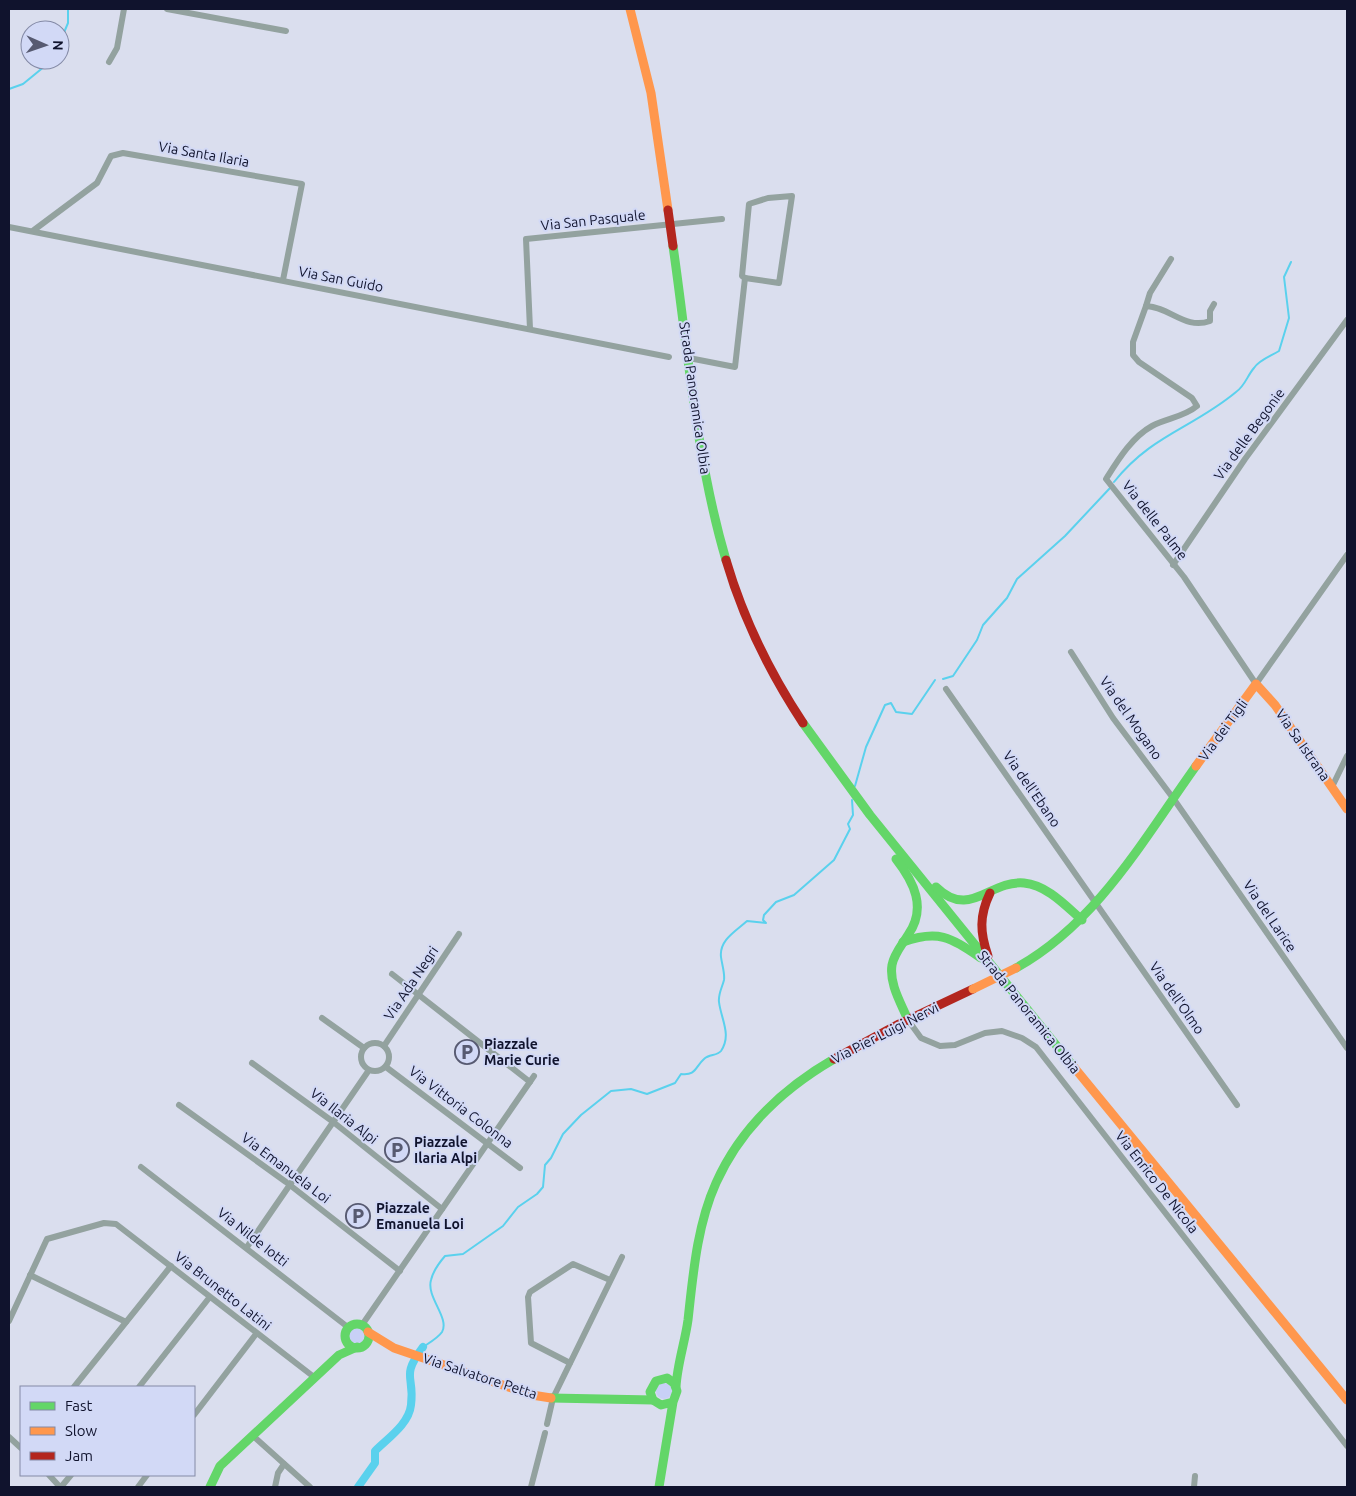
<svg xmlns="http://www.w3.org/2000/svg" width="1356" height="1496" font-family="Ubuntu,sans-serif">
<style>
.green{fill:#c8d0f6}
.lines{fill:none;stroke-linecap:round;stroke-linejoin:round}
.stream{stroke:#5ad1ed;stroke-width:2}
.canal{stroke:#5ad1ed;stroke-width:8}
.street{stroke:#93a29f;stroke-width:6}
.fast{stroke:#63d668;stroke-width:9}
.slow{stroke:#ff974d;stroke-width:9}
.jam{stroke:#b3261e;stroke-width:9}
.slow-bridge{stroke:#ff974d;stroke-width:9}
.jam-bridge{stroke:#b3261e;stroke-width:9}
.labels{text-anchor:middle;stroke-width:4;stroke-linejoin:round;paint-order:stroke}
.street-label{font-size:14px;fill:#10132d;stroke:#d2d9f6}
.poi-label{font-size:14px;font-weight:bold;fill:#10132d;stroke:#d2d9f6;text-anchor:start}
</style>
<rect width="100%" height="100%" fill="#dadeee"/>
<g class="green">
<circle cx="357" cy="1336" r="8"/>
<circle cx="664" cy="1391" r="8"/>
</g>
<g class="lines">
<g class="stream">
<path d="M60 42 68 23V9"/>
<path d="M9 89 23 84 45 66"/>
<path d="M1114 482C1151 435 1193 428 1236 392 1245 386 1247 376 1254 368 1259 360 1271 356 1279 351L1289 318 1284 277 1291 262"/>
<path d="M943 679 953 676 977 640 983 625 1007 598 1017 579 1065 536 1110 488"/>
<path d="M855 786 866 747 885 705 891 703 896 712 912 714 935 680"/>
<path d="M423 1347C429 1343 438 1338 442 1332 450 1318 426 1297 431 1280 433 1271 439 1263 445 1256L463 1254 503 1226 518 1207 537 1194 543 1187 545 1165 551 1158 563 1134 581 1115 611 1091 631 1089 647 1094 675 1083 681 1074C696 1076 695 1067 704 1059 709 1054 717 1056 721 1051 732 1035 721 1019 719 1002 718 994 722 988 724 980 725 973 722 965 721 957 719 940 736 931 747 921L766 923 763 920 764 915 776 902 794 895 834 860 850 829 848 824 853 815 852 800"/>
</g>
<path class="canal" d="M358 1487 375 1463V1451C388 1438 409 1424 411 1405 415 1375 400 1378 423 1347"/>
<g class="street">
<path d="M167 9 286 31"/>
<path d="M109 62 117 48 124 9"/>
<path d="M792 196 779 283 745 278 742 276 749 204 768 198Z"/>
<path d="M9 227 669 357"/>
<path d="M34 230 97 183 111 156 123 153 302 184 283 280"/>
<path d="M1214 304 1210 311V321C1185 330 1170 307 1146 306L1133 342V355L1139 362 1192 398 1197 406C1184 417 1167 418 1152 426 1132 437 1118 460 1106 479L1184 577 1256 684 1347 555"/>
<path d="M1146 306 1150 293 1171 259"/>
<path d="M530 329 526 239 722 219"/>
<path d="M689 358 735 367 745 278"/>
<path d="M1173 565 1245 459 1347 320"/>
<path d="M1071 652 1113 718 1173 798 1347 1048"/>
<path d="M946 689 1237 1105"/>
<path d="M1332 787 1347 756"/>
<path d="M392 974 530 1082"/>
<path d="M322 1018 364 1048"/>
<path d="M908 1020 921 1038 940 1046 955 1045 985 1033 1002 1031 1022 1038 1036 1047 1347 1446"/>
<circle cx="375" cy="1057" r="14"/>
<path d="M384 1046 459 934"/>
<path d="M252 1063 332 1121 442 1209"/>
<path d="M386 1067 520 1168"/>
<path d="M179 1105 286 1182 400 1271"/>
<path d="M141 1167 349 1328"/>
<path d="M247 1247 369 1070"/>
<path d="M30 1275 126 1322"/>
<path d="M9 1321 47 1239 104 1223 116 1224 314 1377"/>
<path d="M362 1325 534 1076"/>
<path d="M570 1363 531 1343 528 1297 530 1292 573 1264 610 1280"/>
<path d="M74 1387 171 1266"/>
<path d="M139 1387 209 1298"/>
<path d="M194 1415 256 1334"/>
<path d="M547 1424 553 1398 622 1257"/>
<path d="M252 1435 310 1487"/>
<path d="M9 1437 21 1448"/>
<path d="M49 1475 60 1487"/>
<path d="M61 1487 71 1475"/>
<path d="M138 1487 147 1475"/>
<path d="M275 1487 278 1473 284 1464"/>
<path d="M531 1487 545 1433"/>
<path d="M1194 1487 1195 1476"/>
</g>
<g class="fast">
<path d="M673 246C688 350 696 458 726 560"/>
<path d="M803 723 870 815 1073 1066"/>
<path d="M896 859C914 882 927 908 908 935 902 945 894 954 892 965 889 984 901 1003 908 1020"/>
<path d="M936 887C970 920 989 880 1024 883 1047 885 1066 906 1082 920"/>
<path d="M903 942C939 929 951 938 981 958"/>
<path d="M1016 968C1097 923 1143 840 1196 766"/>
<circle cx="357" cy="1336" r="12"/>
<path d="M676 1387C677 1365 685 1342 688 1320 693 1275 697 1225 716 1183 740 1129 784 1088 834 1059"/>
<path d="M551 1398 653 1400"/>
<path d="M210 1487 220 1466 339 1355 357 1347"/>
<path d="M659 1487 673 1402 677 1391 674 1383 667 1378 656 1381 650 1392 653 1400 661 1405 673 1402"/>
</g>
<g class="slow">
<path d="M630 9 651 93 668 210"/>
<path d="M1196 766 1256 684 1275 705 1347 809"/>
<path d="M1073 1066 1347 1400"/>
<path d="M368 1332 394 1348 532 1395 551 1398"/>
</g>
<g class="jam">
<path d="M726 560C743 618 770 673 803 723"/>
<path d="M988 956C980 933 979 916 990 893"/>
<path d="M834 1059 899 1024 973 989"/>
</g>
<path class="slow-bridge" d="M973 989 1016 968"/>
<path class="jam-bridge" d="M668 210 673 246"/>
</g>
<defs>
<symbol id="parking-ring" viewBox="-11 -11 22 22"><circle r="9.5" fill="#d2d9f6" stroke="#575a71" stroke-width="1.5"/><path d="M-3.5-5.5H1a3.5 3.5 0 0 1 0 7H-1V5.5H-3.5ZM-1-3.4V-.6H.8a1.4 1.4 0 0 0 0-2.8Z" fill="#575a71"/></symbol>
</defs>
<g fill-rule="evenodd">
<use href="#parking-ring" x="453" y="1038" width="28" height="28"/>
<use href="#parking-ring" x="383" y="1136" width="28" height="28"/>
<use href="#parking-ring" x="344" y="1202" width="28" height="28"/>
</g>
<g class="labels">
<g class="street-label">
<text transform="translate(204 154) rotate(10)" y="5">Via Santa Ilaria</text>
<text transform="translate(593 220) rotate(-6)" y="5">Via San Pasquale</text>
<text transform="translate(341 279) rotate(11)" y="5">Via San Guido</text>
<text transform="translate(695 398) rotate(82)" y="5">Strada Panoramica Olbia</text>
<text transform="translate(1249 434) rotate(-54)" y="5">Via delle Begonie</text>
<text transform="translate(1155 520) rotate(52)" y="5">Via delle Palme</text>
<text transform="translate(1131 718) rotate(55)" y="5">Via del Mogano</text>
<text transform="translate(1223 730) rotate(-54)" y="5">Via dei Tigli</text>
<text transform="translate(1303 745) rotate(55)" y="5">Via Sa Istrana</text>
<text transform="translate(1032 789) rotate(55)" y="5">Via dell'Ebano</text>
<text transform="translate(1270 916) rotate(56)" y="5">Via del Larice</text>
<text transform="translate(411 983) rotate(-56)" y="5">Via Ada Negri</text>
<text transform="translate(1177 998) rotate(55)" y="5">Via dell'Olmo</text>
<text transform="translate(1029 1012) rotate(51)" y="5">Strada Panoramica Olbia</text>
<text transform="translate(885 1033) rotate(-27)" y="5">Via Pier Luigi Nervi</text>
<text transform="translate(461 1107) rotate(37)" y="5">Via Vittoria Colonna</text>
<text transform="translate(344 1116) rotate(38)" y="5">Via Ilaria Alpi</text>
<text transform="translate(286 1168) rotate(37)" y="5">Via Emanuela Loi</text>
<text transform="translate(1157 1182) rotate(52)" y="5">Via Enrico De Nicola</text>
<text transform="translate(253 1237) rotate(38)" y="5">Via Nilde Iotti</text>
<text transform="translate(223 1291) rotate(38)" y="5">Via Brunetto Latini</text>
<text transform="translate(480 1376) rotate(18)" y="5">Via Salvatore Petta</text>
</g>
<g class="poi-label">
<text x="484" y="1049">Piazzale<tspan x="484" dy="16">Marie Curie</tspan></text>
<text x="414" y="1147">Piazzale<tspan x="414" dy="16">Ilaria Alpi</tspan></text>
<text x="376" y="1213">Piazzale<tspan x="376" dy="16">Emanuela Loi</tspan></text>
</g>
</g>
<rect width="1356" height="1496" fill="none" stroke="#10132d" stroke-width="20"/>
<rect x="20" y="1386" width="175" height="90" fill="#d2d9f6" stroke="#848aa6"/>
<rect x="30" y="1402" width="25" height="8" fill="#63d668" stroke="#848aa6"/>
<text x="65" y="1411" font-size="15" fill="#10132d">Fast</text>
<rect x="30" y="1427" width="25" height="8" fill="#ff974d" stroke="#848aa6"/>
<text x="65" y="1436" font-size="15" fill="#10132d">Slow</text>
<rect x="30" y="1452" width="25" height="8" fill="#b3261e" stroke="#848aa6"/>
<text x="65" y="1461" font-size="15" fill="#10132d">Jam</text>
<g transform="translate(45 45) rotate(92)"><circle r="24" fill="#d2d9f6" stroke="#848aa6"/>
<path d="M0-4L9 19L0 12L-9 19Z" fill="#575a71"/>
<text y="-8" font-size="14" font-weight="bold" text-anchor="middle" fill="#10132d">N</text>
</g>
</svg>
